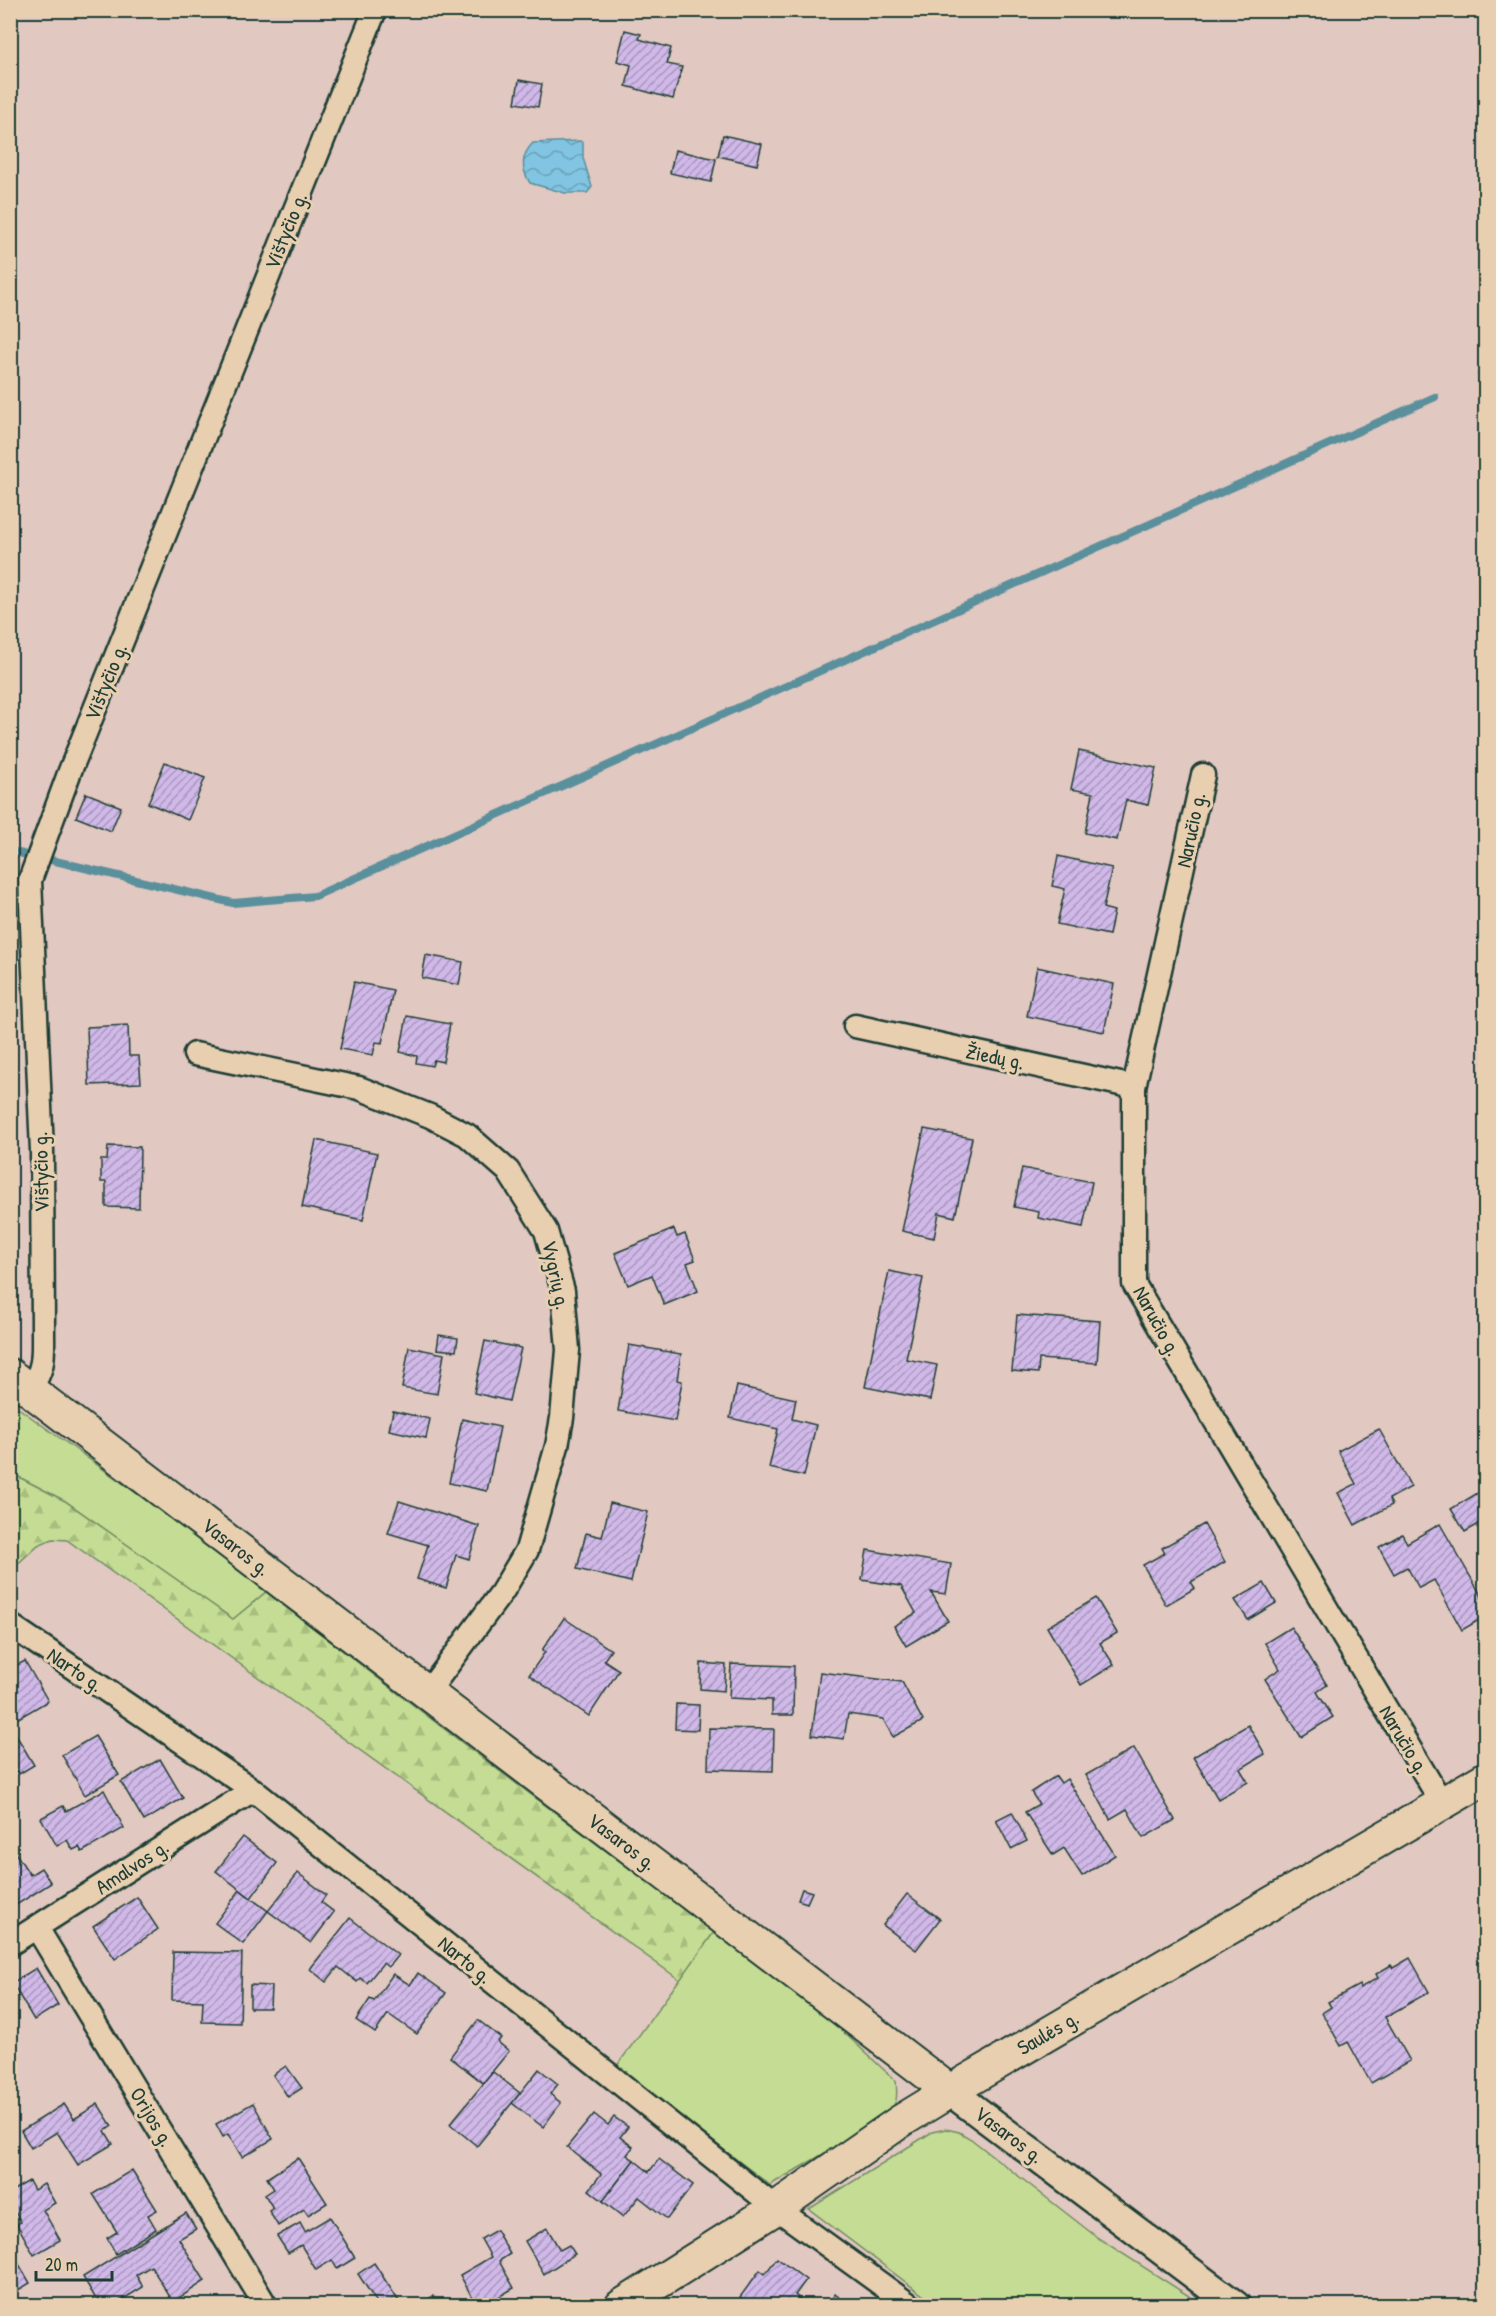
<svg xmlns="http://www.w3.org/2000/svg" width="1496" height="2316" font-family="'Patrick Hand',sans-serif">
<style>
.grass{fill:#c4dc93;stroke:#728c64;stroke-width:1.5}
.forest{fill:url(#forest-firs);stroke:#728c64;stroke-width:1.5}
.water{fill:url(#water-waves);stroke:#5a8f9c;stroke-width:1.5}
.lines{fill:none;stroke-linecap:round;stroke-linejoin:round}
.stream{stroke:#5a8f9c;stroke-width:8}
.building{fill:url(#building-hatch);stroke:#1f3d34;stroke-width:1.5}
.minor-casing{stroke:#1f3d34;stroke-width:27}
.tertiary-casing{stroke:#1f3d34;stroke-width:33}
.secondary-casing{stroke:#1f3d34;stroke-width:36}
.minor{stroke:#e8cfb0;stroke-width:22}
.tertiary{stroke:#e8cfb0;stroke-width:28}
.secondary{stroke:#e8cfb0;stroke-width:32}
.labels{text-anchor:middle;stroke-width:6;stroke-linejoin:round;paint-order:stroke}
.street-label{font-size:21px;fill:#1f3d34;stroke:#e8cfb0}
</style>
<defs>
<pattern id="forest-firs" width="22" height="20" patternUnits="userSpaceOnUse" patternTransform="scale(1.5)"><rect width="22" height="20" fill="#c4dc93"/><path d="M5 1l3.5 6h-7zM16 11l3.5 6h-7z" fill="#a8be7f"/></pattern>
<pattern id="water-waves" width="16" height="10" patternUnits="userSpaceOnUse" patternTransform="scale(1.5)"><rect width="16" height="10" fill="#81c5e2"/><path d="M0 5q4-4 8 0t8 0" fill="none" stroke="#69a1b8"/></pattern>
<pattern id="building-hatch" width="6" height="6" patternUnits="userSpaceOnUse" patternTransform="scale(1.5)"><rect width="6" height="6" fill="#d0b8e8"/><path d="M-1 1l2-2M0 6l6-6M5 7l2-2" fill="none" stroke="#a897bd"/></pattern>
</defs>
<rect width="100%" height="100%" fill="#e1c8c1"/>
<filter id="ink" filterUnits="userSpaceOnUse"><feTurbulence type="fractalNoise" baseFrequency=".0167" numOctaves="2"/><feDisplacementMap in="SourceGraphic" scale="12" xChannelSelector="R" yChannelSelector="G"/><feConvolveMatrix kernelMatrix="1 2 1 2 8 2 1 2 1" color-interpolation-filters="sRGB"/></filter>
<g filter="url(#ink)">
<g class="grass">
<path d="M10 1402 176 1522 266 1592 233 1620 65 1501 11 1473Z"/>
<path d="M714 1932 824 2014 896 2081C898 2099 897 2104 885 2118L770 2185 616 2067Z"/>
<path d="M946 2129 959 2132 971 2139 1098 2238 1203 2305H936L809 2209 932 2132Z"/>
</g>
<path class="forest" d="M11 1473 65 1501 233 1619 266 1592 469 1748 714 1932 680 1980 67 1540 53 1539 38 1545 11 1570Z"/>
<path class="water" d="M580 141 583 143V158L592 187 587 193H565L530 183C521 169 521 155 533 143Z"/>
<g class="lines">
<g class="stream">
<path d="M1481 375 1486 373"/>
<path d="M10 851 23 854"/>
<path d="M51 860 233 903 315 896 1435 397"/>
</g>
</g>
<g class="building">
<path d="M625 30 641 34 639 39 671 48 667 64 682 67 673 99 626 86 631 65 617 61Z"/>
<path d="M519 80 542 84 538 107 515 103Z"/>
<path d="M723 135 762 144 757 165 718 156Z"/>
<path d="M675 150 716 159 711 182 670 173Z"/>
<path d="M1079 751 1156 768 1148 805 1126 800 1117 840 1085 833 1093 793 1071 789Z"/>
<path d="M165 762 205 778 188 820 148 803Z"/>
<path d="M86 793 121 807 111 831 76 817Z"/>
<path d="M1058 856 1112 868 1103 908 1114 911 1109 935 1057 924 1065 889 1052 886Z"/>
<path d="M426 955 463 962 459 985 422 978Z"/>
<path d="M1037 967 1114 984 1104 1032 1027 1016Z"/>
<path d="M354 982 393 990 382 1043 376 1042 373 1055 340 1049Z"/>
<path d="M407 1016 450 1024 443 1062 434 1060 432 1066 416 1063 417 1056 400 1052Z"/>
<path d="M128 1025 129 1056H139L141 1083 89 1085 87 1027Z"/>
<path d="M924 1129 972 1138 955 1217 939 1213 934 1238 902 1231Z"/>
<path d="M316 1140 377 1153 363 1220 302 1207Z"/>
<path d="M108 1146 140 1147 139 1208 106 1207V1182H101V1160H107Z"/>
<path d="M1022 1168 1092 1182 1083 1227 1038 1218 1039 1212 1014 1207Z"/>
<path d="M674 1229 677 1237 685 1234 695 1260 687 1263 698 1291 664 1305 652 1275 628 1285 615 1253Z"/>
<path d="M889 1271 923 1278 906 1359 937 1365 930 1400 865 1387Z"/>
<path d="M1017 1315 1100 1321 1097 1363 1039 1359 1038 1373 1012 1371Z"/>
<path d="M439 1335 458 1338 456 1351 437 1349Z"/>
<path d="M485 1341 521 1348 509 1401 474 1393Z"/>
<path d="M629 1345 681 1354 677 1380 682 1381 675 1421 618 1411Z"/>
<path d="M409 1347 444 1354 437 1394 402 1388Z"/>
<path d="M737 1386 796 1399 792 1419 816 1425 804 1476 769 1468 778 1429 730 1418Z"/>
<path d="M393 1411 430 1419 426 1438 389 1430Z"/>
<path d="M462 1419 500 1427 487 1491 449 1483Z"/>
<path d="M1379 1429 1411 1487 1389 1499 1392 1505 1355 1525 1338 1493 1356 1484 1338 1451Z"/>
<path d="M1486 1488V1520L1465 1532 1451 1509Z"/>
<path d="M399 1501 479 1526 469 1559 456 1555 446 1588 417 1579 428 1545 388 1533Z"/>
<path d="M610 1503 648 1512 631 1582 577 1569 586 1533 602 1537Z"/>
<path d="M1204 1524 1225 1562 1191 1582 1195 1588 1166 1605 1143 1565 1165 1553 1162 1548Z"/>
<path d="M1440 1524 1486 1604V1616L1462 1630 1434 1580 1419 1588 1407 1567 1394 1574 1379 1547 1402 1534 1407 1543Z"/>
<path d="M867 1550 951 1564 946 1594 931 1592 948 1621 906 1646 894 1626 916 1613 901 1586 862 1580Z"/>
<path d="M1264 1583 1276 1603 1248 1620 1235 1600Z"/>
<path d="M1096 1598 1117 1633 1100 1643 1114 1665 1081 1685 1047 1627Z"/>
<path d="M564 1618 611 1650 604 1660 619 1670 589 1716 529 1675 545 1652 542 1650Z"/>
<path d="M1291 1627 1327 1685 1317 1692 1333 1717 1301 1737 1265 1679 1280 1669 1265 1643Z"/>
<path d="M25 1661 48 1701 10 1723V1669Z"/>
<path d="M701 1663 726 1665 724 1691 700 1689Z"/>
<path d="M731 1664 794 1666 793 1715H772V1700L729 1698Z"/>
<path d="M820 1672 902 1682 923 1721 893 1737 883 1719 848 1714 844 1739 812 1735Z"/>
<path d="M676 1704 699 1705 698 1730 675 1729Z"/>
<path d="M10 1725 34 1765 19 1774 10 1760Z"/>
<path d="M1248 1725 1265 1754 1240 1769 1248 1782 1218 1799 1193 1757Z"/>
<path d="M709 1728 774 1729 773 1771 708 1769Z"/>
<path d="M95 1736 119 1775 85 1795 62 1755Z"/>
<path d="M1134 1748 1175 1820 1143 1838 1127 1809 1110 1819 1086 1775Z"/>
<path d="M160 1759 183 1798 144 1821 121 1782Z"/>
<path d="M1056 1776 1061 1783 1067 1779 1115 1855 1082 1876 1064 1848 1053 1855 1025 1812 1039 1804 1031 1792Z"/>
<path d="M104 1790 124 1828 82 1852 79 1847 73 1850 67 1840 57 1846 41 1818 63 1806 66 1811Z"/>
<path d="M1012 1812 1027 1841 1011 1849 996 1820Z"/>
<path d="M243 1837 277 1863 251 1898 216 1871Z"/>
<path d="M11 1846 30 1875 41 1868 51 1883 13 1907 10 1903Z"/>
<path d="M298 1873 326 1895 321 1902 334 1912 311 1943 268 1911Z"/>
<path d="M802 1889 812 1892 807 1903 798 1900Z"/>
<path d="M240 1890 268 1911 243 1944 215 1923Z"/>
<path d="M907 1894 940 1919 916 1950 883 1925Z"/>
<path d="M137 1897 158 1929 115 1959 93 1926Z"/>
<path d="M350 1918 398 1955 388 1967 383 1963 367 1983 360 1978 357 1982 338 1967 326 1982 310 1969Z"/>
<path d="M173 1952 242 1953 240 2023 202 2022 203 2001 172 2000Z"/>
<path d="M1410 1958 1429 1992 1385 2017 1410 2061 1371 2083 1348 2042 1341 2046 1322 2013 1331 2007 1328 2002 1359 1985 1360 1988 1378 1978 1376 1974 1391 1965 1393 1968Z"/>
<path d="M36 1968 58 2005 34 2020 12 1983Z"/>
<path d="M418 1973 446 1993 417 2034 388 2014 375 2033 356 2020 370 1999 374 2001 393 1974 410 1985Z"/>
<path d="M250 1985 271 1986 270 2008H250Z"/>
<path d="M478 2020 501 2038 498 2042 509 2051 483 2083 450 2057Z"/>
<path d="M286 2066 302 2088 288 2097 273 2075Z"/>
<path d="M539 2069 558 2084 550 2094 561 2103 543 2127 512 2103Z"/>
<path d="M493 2072 520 2093 477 2146 450 2124Z"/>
<path d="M253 2103 273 2139 242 2157 228 2134 223 2137 216 2124Z"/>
<path d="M64 2104 74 2119 98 2104 112 2126 105 2131 113 2144 78 2165 57 2132 31 2148 21 2131Z"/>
<path d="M594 2114 608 2125 614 2117 628 2127 620 2137 633 2147 627 2155 634 2160 603 2201 589 2190 601 2174 567 2147Z"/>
<path d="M298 2158 327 2203 308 2215 304 2209 278 2226 269 2211 273 2208 265 2195 274 2189 267 2178Z"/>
<path d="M659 2159 693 2185 667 2219 639 2197 623 2217 603 2201 634 2160 649 2172Z"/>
<path d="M132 2170 157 2210 148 2215 156 2229 116 2254 107 2238 117 2232 93 2194Z"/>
<path d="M29 2181 34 2190 44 2184 55 2203 43 2210 60 2240 34 2255 17 2224 21 2222 10 2204V2192Z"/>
<path d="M186 2213 196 2229 179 2239 205 2281 173 2302 151 2266 136 2275 143 2287 112 2306H100L83 2277Z"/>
<path d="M330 2217 355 2258 337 2269 332 2260 316 2270 301 2245 288 2253 277 2236 300 2223 305 2232Z"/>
<path d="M547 2228 560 2250 569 2245 575 2254 544 2274 525 2241Z"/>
<path d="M496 2230 510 2254 499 2261 514 2288 483 2306H477L460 2275 491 2257 481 2239Z"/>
<path d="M10 2249 30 2283 10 2295Z"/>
<path d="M777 2258 806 2280 795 2295 804 2302 802 2306H752L740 2297 760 2270 765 2274Z"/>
<path d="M374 2263 402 2306H379L358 2274Z"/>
<path d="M835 2294 850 2306H827Z"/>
<path d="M433 2296 439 2306H418Z"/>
</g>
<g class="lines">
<defs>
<g id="minor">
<path d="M1203 775 1134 1087V1284L1442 1803"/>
<path d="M855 1026 1134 1087"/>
<path d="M195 1054 359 1088 430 1116 467 1135 508 1171 546 1231 563 1291 568 1350 562 1418 557 1446 527 1550 502 1592 427 1693"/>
<path d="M30 1389C45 1368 43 1355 43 1331L42 1151 30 880 70 771 375 10"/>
<path d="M10 1625 253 1790 776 2208 911 2306"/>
<path d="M37 1928 266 2306"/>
<path d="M10 1944 253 1790"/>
</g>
<path id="tertiary" d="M950 2091 1236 2306"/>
<g id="secondary">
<path d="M10 1375 950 2091"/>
<path d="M621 2306 776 2208 901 2121 950 2091 1486 1778"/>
</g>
</defs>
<use href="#minor" class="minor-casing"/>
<use href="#tertiary" class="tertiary-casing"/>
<use href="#secondary" class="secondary-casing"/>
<use href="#minor" class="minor"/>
<use href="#tertiary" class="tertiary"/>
<use href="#secondary" class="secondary"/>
</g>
</g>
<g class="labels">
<g class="street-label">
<text transform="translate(286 231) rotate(-68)" y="7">Vištyčio g.</text>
<text transform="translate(106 682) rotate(-68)" y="7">Vištyčio g.</text>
<text transform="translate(1191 830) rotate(-78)" y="7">Naručio g.</text>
<text transform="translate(995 1057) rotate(12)" y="7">Žiedų g.</text>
<text transform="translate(41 1172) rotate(-91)" y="7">Vištyčio g.</text>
<text transform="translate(556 1275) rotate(78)" y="7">Vygrių g.</text>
<text transform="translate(1157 1321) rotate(61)" y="7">Naručio g.</text>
<text transform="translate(236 1547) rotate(38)" y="7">Vasaros g.</text>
<text transform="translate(75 1670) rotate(34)" y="7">Narto g.</text>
<text transform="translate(1404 1740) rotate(59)" y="7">Naručio g.</text>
<text transform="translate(622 1842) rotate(37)" y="7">Vasaros g.</text>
<text transform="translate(132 1867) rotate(-33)" y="7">Amalvos g.</text>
<text transform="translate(465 1960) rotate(39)" y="7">Narto g.</text>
<text transform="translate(1048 2033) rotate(-30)" y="7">Saulės g.</text>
<text transform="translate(152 2117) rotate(59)" y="7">Orijos g.</text>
<text transform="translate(1009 2135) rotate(37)" y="7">Vasaros g.</text>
</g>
</g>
<rect width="1496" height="2316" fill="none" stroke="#e8cfb0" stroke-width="36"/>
<rect x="18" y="18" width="1460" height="2280" fill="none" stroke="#1f3d34" stroke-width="2" filter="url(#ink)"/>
<path d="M36 2271v9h76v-9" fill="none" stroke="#1f3d34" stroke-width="3"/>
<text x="45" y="2271" font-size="18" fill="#1f3d34" stroke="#e8cfb0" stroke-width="4.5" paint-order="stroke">20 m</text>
</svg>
